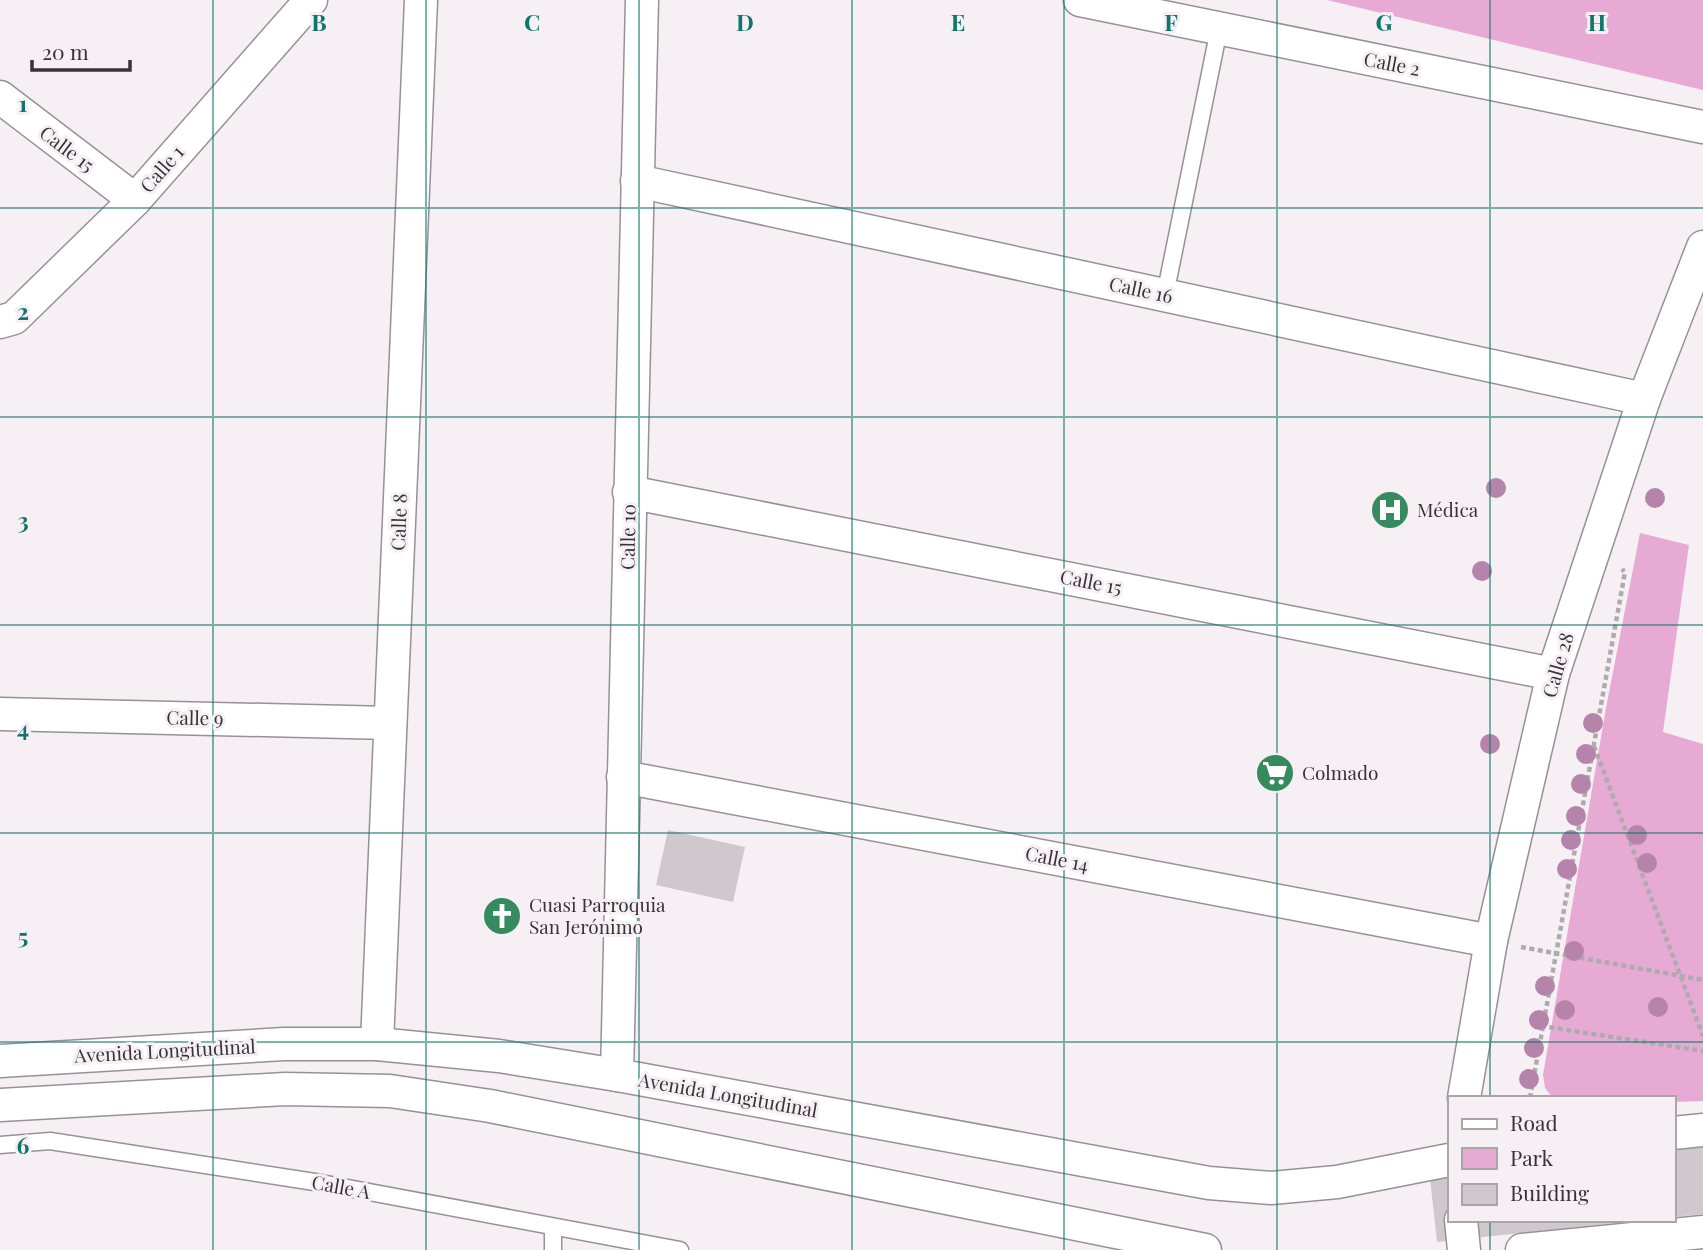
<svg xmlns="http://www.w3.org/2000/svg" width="1703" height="1250" font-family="'Playfair Display',serif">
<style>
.green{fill:#e7aad5}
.building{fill:#cfc9cd}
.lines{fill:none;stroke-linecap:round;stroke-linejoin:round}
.lane-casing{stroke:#979195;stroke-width:19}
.street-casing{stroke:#979195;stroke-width:35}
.path{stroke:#aeaaad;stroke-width:4.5;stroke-dasharray:5 3.5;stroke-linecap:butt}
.lane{stroke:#fff;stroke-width:16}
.street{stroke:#fff;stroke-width:32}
.tree{fill:#b684aa}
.grid{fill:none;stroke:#0f766e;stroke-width:2;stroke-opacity:0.55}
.labels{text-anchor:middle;stroke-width:6;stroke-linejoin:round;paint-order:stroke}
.street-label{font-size:19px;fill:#363436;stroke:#f6f0f4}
.poi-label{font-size:19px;fill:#363436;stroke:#f6f0f4;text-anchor:start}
.grid-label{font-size:23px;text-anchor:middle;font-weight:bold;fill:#0f766e;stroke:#f6f0f4;stroke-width:6;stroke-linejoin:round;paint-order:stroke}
</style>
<rect width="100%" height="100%" fill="#f6f0f4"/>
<g class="green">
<path d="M1327 0H1703V90Z"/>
<path d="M1640 533 1689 545 1663 732 1703 744V1101L1673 1102V1098H1553L1545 1088 1543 1075 1606 708Z"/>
</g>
<g class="building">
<path d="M668 830 745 847 733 902 656 885Z"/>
<path d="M1703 1140V1214L1673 1217V1143Z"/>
<path d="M1449 1167V1220H1623V1222L1437 1242 1429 1169Z"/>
</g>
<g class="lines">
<defs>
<g id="lane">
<path d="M1165 295 1219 29"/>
<path d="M0 1145 50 1141 321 1183 680 1250"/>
<path d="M553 1227V1250"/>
</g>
<g id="street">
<path d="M1080 0 1703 127"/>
<path d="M0 97 135 200"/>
<path d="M637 181 1644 399"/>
<path d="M0 322 14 318 135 200 311 0"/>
<path d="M629 492 1553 674"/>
<path d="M0 714 390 723"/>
<path d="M623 777 1491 941"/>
<path d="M377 1044 421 0"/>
<path d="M0 1061 284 1044H377L499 1056 617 1075 1209 1183 1271 1188 1337 1182 1449 1160"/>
<path d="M617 1075 642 0"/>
<path d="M1464 1098 1491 941 1553 674 1644 399 1703 247"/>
<path d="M0 1105 285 1089 390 1091 490 1106 1205 1250"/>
<path d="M1673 1133 1703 1130"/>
<path d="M1461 1220 1464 1250"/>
<path d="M1522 1250 1703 1232"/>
</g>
</defs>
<use href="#lane" class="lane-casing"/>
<use href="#street" class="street-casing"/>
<g class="path">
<path d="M1594 746 1703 1036"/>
<path d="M1521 947 1703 980"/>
<path d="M1541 1026 1703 1051"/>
<path d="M1530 1098 1625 572 1622 569"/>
</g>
<use href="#lane" class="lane"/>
<use href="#street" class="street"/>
</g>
<g class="tree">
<circle cx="1496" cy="488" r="10"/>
<circle cx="1655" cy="498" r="10"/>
<circle cx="1482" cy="571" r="10"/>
<circle cx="1593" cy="723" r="10"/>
<circle cx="1490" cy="744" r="10"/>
<circle cx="1586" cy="754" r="10"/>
<circle cx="1581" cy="784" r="10"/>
<circle cx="1576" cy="816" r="10"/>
<circle cx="1637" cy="835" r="10"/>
<circle cx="1571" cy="840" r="10"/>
<circle cx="1647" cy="863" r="10"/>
<circle cx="1567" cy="869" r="10"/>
<circle cx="1574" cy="951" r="10"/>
<circle cx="1545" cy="986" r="10"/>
<circle cx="1658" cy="1007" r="10"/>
<circle cx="1565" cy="1010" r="10"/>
<circle cx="1539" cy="1020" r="10"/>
<circle cx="1534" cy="1048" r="10"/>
<circle cx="1529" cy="1079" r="10"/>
</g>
<path class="grid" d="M213 0V1250M426 0V1250M639 0V1250M852 0V1250M1064 0V1250M1277 0V1250M1490 0V1098M0 208H1703M0 417H1703M0 625H1703M0 833H1703M0 1042H1703M1490 1220V1250"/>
<defs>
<symbol id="hospital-disc" viewBox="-11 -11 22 22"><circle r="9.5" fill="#358b5e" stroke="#f6f0f4"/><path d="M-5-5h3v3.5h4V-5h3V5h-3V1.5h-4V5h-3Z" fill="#fff"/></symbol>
<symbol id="supermarket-disc" viewBox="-11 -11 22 22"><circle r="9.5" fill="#358b5e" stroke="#f6f0f4"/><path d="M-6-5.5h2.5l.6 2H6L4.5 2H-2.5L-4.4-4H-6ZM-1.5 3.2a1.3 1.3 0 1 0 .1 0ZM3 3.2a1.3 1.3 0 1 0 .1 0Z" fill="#fff"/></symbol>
<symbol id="church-disc" viewBox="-11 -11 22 22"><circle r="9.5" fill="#358b5e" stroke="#f6f0f4"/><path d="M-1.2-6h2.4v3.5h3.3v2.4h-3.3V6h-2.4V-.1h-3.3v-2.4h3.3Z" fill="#fff"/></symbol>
</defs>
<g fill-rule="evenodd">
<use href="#hospital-disc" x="1368" y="488" width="44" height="44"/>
<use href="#supermarket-disc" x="1253" y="751" width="44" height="44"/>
<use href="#church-disc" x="480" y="894" width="44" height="44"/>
</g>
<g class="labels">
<g class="street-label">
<text transform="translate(1392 64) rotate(11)" y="7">Calle 2</text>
<text transform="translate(67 149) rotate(37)" y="7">Calle 15</text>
<text transform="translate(162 169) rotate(-49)" y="7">Calle 1</text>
<text transform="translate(1141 290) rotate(12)" y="7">Calle 16</text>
<text transform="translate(399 522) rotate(-88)" y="7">Calle 8</text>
<text transform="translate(628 537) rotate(-89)" y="7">Calle 10</text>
<text transform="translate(1091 582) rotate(11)" y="7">Calle 15</text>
<text transform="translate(1558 665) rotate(-74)" y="7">Calle 28</text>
<text transform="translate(195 718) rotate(1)" y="7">Calle 9</text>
<text transform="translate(1057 859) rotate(11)" y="7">Calle 14</text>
<text transform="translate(165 1051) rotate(-3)" y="7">Avenida Longitudinal</text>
<text transform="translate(728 1095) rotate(10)" y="7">Avenida Longitudinal</text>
<text transform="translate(341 1187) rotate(10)" y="7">Calle A</text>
</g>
<g class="poi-label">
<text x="1417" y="517">Médica</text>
<text x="1302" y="780">Colmado</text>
<text x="529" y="912">Cuasi Parroquia<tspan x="529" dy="22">San Jerónimo</tspan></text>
</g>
</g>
<g class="grid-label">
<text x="319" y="31">B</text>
<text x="532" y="31">C</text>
<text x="745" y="31">D</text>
<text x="958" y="31">E</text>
<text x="1171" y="31">F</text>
<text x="1384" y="31">G</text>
<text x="1597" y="31">H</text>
<text x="23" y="112">1</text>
<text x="23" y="320">2</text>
<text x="23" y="529">3</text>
<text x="23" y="737">4</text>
<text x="23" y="945">5</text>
<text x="23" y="1154">6</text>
</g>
<rect x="1448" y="1096" width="228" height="126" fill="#f6f0f4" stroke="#a9a5a8" stroke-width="2"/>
<rect x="1462" y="1119" width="35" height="10" fill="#ffffff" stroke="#a9a5a8" stroke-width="2"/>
<text x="1510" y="1131" font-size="21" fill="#363436">Road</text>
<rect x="1462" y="1148" width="35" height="21" fill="#e7aad5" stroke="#a9a5a8" stroke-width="2"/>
<text x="1510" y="1166" font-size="21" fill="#363436">Park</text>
<rect x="1462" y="1184" width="35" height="21" fill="#cfc9cd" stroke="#a9a5a8" stroke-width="2"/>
<text x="1510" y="1201" font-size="21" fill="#363436">Building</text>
<path d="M32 60v10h98v-10" fill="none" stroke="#363436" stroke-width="3.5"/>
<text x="42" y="60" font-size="21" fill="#363436" stroke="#f6f0f4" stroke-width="5" paint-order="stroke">20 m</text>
</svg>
